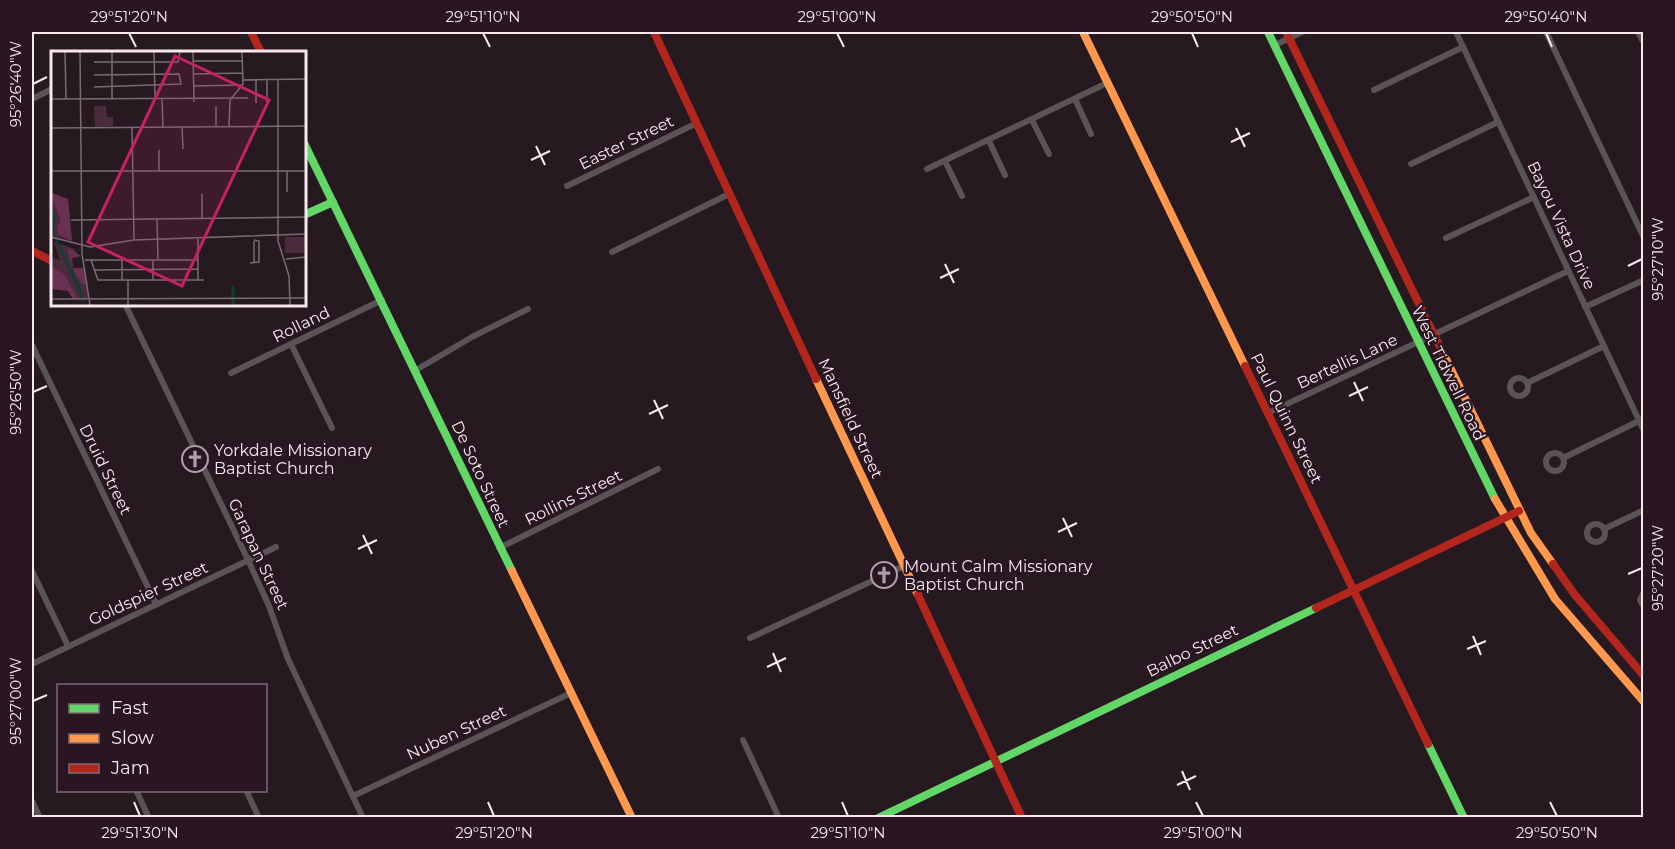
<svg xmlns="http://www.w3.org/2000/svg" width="1675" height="849" font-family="Montserrat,sans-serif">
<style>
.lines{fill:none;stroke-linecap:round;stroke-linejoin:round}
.street{stroke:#5a5457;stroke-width:6}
.fast{stroke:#63d668;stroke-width:8}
.slow{stroke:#ff974d;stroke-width:8}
.jam{stroke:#b3261e;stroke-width:8}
.ticks{fill:none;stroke:#f7e8ef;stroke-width:2}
.labels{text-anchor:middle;stroke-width:4.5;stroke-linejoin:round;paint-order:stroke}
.street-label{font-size:16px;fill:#f7e8ef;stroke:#2a1621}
.poi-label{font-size:16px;fill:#f7e8ef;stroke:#2a1621;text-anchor:start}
.inset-river{fill:none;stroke:#113e30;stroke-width:3}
.inset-road{fill:none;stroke:#7a6c73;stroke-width:1.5}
.view{fill:#c52262;fill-opacity:0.15;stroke:#c52262;stroke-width:3}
.inset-edge{fill:none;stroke:#f7e8ef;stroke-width:3}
.neatline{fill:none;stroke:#f7e8ef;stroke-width:2}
.ticks-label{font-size:15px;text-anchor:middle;fill:#f7e8ef}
</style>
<rect width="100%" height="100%" fill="#261a20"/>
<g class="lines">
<g class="street">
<path d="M1456 32 1644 431"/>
<path d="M1546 32 1644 238"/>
<path d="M1638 32 1644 43"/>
<path d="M1275 45 1302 32"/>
<path d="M1374 90 1463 47"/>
<path d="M32 99 52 89"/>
<path d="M1075 99 1091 134"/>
<path d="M1032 120 1049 154"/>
<path d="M989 141 1005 175"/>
<path d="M945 161 962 196"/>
<path d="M1411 164 1498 122"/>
<path d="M927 169 1107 83"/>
<path d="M567 186 697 123"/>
<path d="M1446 238 1534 197"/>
<path d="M612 252 729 194"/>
<path d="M125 304 248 560 269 606 288 659 363 818"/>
<path d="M1585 307 1644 280"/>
<path d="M291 344 332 428"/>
<path d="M32 345 156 604"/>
<path d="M416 370 472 337 528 309"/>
<path d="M231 373 382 300"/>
<circle cx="1519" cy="387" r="9"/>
<path d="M1527 383 1604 346"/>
<path d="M1268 413 1568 271"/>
<circle cx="1555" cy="462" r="9"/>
<path d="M1563 458 1639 421"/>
<circle cx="1596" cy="533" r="9"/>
<path d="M1604 529 1644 510"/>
<path d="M499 548 658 469"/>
<path d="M32 571 68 646"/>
<path d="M1644 592 1640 600 1644 607"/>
<path d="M750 638 904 566"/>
<path d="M32 664 276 547"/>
<path d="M743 740 779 818"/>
<path d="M136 790 149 818"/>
<path d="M246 790 259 818"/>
<path d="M353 796 571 693"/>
<path d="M32 801 40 818"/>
</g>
<g class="fast">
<path d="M1268 32 1495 499"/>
<path d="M304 143 512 571"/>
<path d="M304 215 333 202"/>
<path d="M1428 744 1464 818"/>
<path d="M878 818 1316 608"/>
</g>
<g class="slow">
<path d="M1083 32 1245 366"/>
<path d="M1443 353 1531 533 1553 564"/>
<path d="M816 379 918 595"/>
<path d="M1495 499 1555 599 1644 702"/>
<path d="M512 571 632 818"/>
</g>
<g class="jam">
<path d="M251 32 261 52"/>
<path d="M654 32 816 379"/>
<path d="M1286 32 1443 353"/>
<path d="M32 251 52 261"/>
<path d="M1245 366 1428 744"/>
<path d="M1553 564 1575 595 1644 676"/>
<path d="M918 595 1022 818"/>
<path d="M1316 608 1519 511"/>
</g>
</g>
<path class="ticks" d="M129 33 136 47M483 33 490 47M837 33 844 47M1192 33 1198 47M1546 33 1552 47M33 84 47 77M1236 128 1245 147M1231 142 1250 133M536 146 545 165M531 160 550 151M945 264 954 283M1628 266 1642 259M940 278 959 269M1354 382 1363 401M33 392 47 386M1349 396 1368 387M654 400 663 419M649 414 668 405M1063 518 1072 537M1058 532 1077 523M363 535 372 554M358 549 377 540M1628 574 1642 568M1473 636 1481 655M1467 649 1486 641M773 653 781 672M767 667 786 658M33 701 47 695M1182 771 1190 790M1177 785 1196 776M134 802 140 816M488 802 494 816M842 802 848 816M1196 802 1203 816M1550 802 1557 816"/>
<defs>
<symbol id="church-ring" viewBox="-11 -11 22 22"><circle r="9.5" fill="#2a1621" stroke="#aea0a7" stroke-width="1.5"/><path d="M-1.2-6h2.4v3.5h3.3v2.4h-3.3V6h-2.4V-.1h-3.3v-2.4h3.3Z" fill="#aea0a7"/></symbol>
</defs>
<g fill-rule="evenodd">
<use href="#church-ring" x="180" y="444" width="30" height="30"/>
<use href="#church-ring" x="869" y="560" width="30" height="30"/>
</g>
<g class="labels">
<g class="street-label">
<text transform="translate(626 142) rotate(-26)" y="6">Easter Street</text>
<text transform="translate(1562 225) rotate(65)" y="6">Bayou Vista Drive</text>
<text transform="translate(301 324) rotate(-26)" y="6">Rolland</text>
<text transform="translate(1347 361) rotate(-25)" y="6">Bertellis Lane</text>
<text transform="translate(1449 373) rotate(64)" y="6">West Tidwell Road</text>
<text transform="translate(851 418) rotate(65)" y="6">Mansfield Street</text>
<text transform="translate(1287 418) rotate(64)" y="6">Paul Quinn Street</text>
<text transform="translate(106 469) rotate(64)" y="6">Druid Street</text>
<text transform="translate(481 474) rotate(65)" y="6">De Soto Street</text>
<text transform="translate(573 497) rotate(-26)" y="6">Rollins Street</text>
<text transform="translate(259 554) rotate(65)" y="6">Garapan Street</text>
<text transform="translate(148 593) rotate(-25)" y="6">Goldspier Street</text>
<text transform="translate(1192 650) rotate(-26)" y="6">Balbo Street</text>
<text transform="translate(456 732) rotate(-25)" y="6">Nuben Street</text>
</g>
<g class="poi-label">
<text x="214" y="456">Yorkdale Missionary<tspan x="214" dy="18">Baptist Church</tspan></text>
<text x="904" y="572">Mount Calm Missionary<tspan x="904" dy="18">Baptist Church</tspan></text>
</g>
</g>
<g transform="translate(51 51)">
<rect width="255" height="255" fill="#261a20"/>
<path d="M43 55H55L56 66H62V75L44 76ZM0 121 1 142 17 148 21 190 0 185ZM234 186H255V202H234ZM3 191 24 198 25 205H30L21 207V211L23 218 32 217 38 247 22 248 17 240 1 238 0 206 9 209Z" fill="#4b2a3d"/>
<path d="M0 129 1 142 17 148 21 190 7 183 6 175 10 171 0 143ZM16 196 30 205 21 207 22 217H32L37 234 30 232 23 220ZM0 215 13 223 26 246 22 248 17 240 1 238Z" fill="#683051"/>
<path d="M0 149 4 164 3 181 31 240 33 254 1 181Z" fill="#113e30"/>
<path class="inset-river" d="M182 234V254"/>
<path class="inset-road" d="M14 1 15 48M29 1 31 203 39 254M61 1V47M103 1 104 47M142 1 143 51M143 10H192M43 11H127L129 1M0 20V48M143 23 192 22M43 24 128 23 130 33 43 36M216 28V52M227 28V190L238 225 239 254M192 29 255 28M205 29V52M143 35 192 34M111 47 112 76M0 48 197 47M165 55V76M178 75 179 49 192 33 191 1M131 76 132 98M0 77 255 75M81 77 83 189M0 120H255M108 120V99M236 120V141M151 143V167M106 168 107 209M20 169 255 166M0 186 39 196 83 189 255 183M147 188V229M235 208 255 206M34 209H147M40 209 47 229H153M71 209V229M102 209V229M199 212 208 211V190L203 189M203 212V190M43 219 147 218M0 248 255 247M77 254V229"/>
<path class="view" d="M124 5 218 49 131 235 37 191Z"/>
<rect width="255" height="255" class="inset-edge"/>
</g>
<rect width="1675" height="849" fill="none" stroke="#2a1621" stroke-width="66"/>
<rect x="57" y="684" width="210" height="108" fill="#2a1621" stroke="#7c6a73" stroke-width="1.5"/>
<rect x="69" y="704" width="30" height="9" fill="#63d668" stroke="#7c6a73" stroke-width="1.5"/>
<text x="111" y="714" font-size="18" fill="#f7e8ef">Fast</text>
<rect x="69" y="734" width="30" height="9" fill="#ff974d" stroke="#7c6a73" stroke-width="1.5"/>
<text x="111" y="744" font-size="18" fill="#f7e8ef">Slow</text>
<rect x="69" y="764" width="30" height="9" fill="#b3261e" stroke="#7c6a73" stroke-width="1.5"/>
<text x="111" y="774" font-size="18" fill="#f7e8ef">Jam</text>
<rect x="33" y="33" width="1609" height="783" class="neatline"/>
<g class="ticks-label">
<text x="129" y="22">29°51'20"N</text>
<text x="483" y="22">29°51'10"N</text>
<text x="837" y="22">29°51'00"N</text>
<text x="1192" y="22">29°50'50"N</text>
<text x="1546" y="22">29°50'40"N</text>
<text transform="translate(16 84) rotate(-90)" y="5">95°26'40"W</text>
<text transform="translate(1658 259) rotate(-90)" y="5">95°27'10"W</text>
<text transform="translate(16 392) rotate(-90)" y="5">95°26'50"W</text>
<text transform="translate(1658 568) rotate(-90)" y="5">95°27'20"W</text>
<text transform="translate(16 701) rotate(-90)" y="5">95°27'00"W</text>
<text x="140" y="838">29°51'30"N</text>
<text x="494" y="838">29°51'20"N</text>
<text x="848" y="838">29°51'10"N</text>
<text x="1203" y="838">29°51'00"N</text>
<text x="1557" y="838">29°50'50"N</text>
</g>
</svg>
